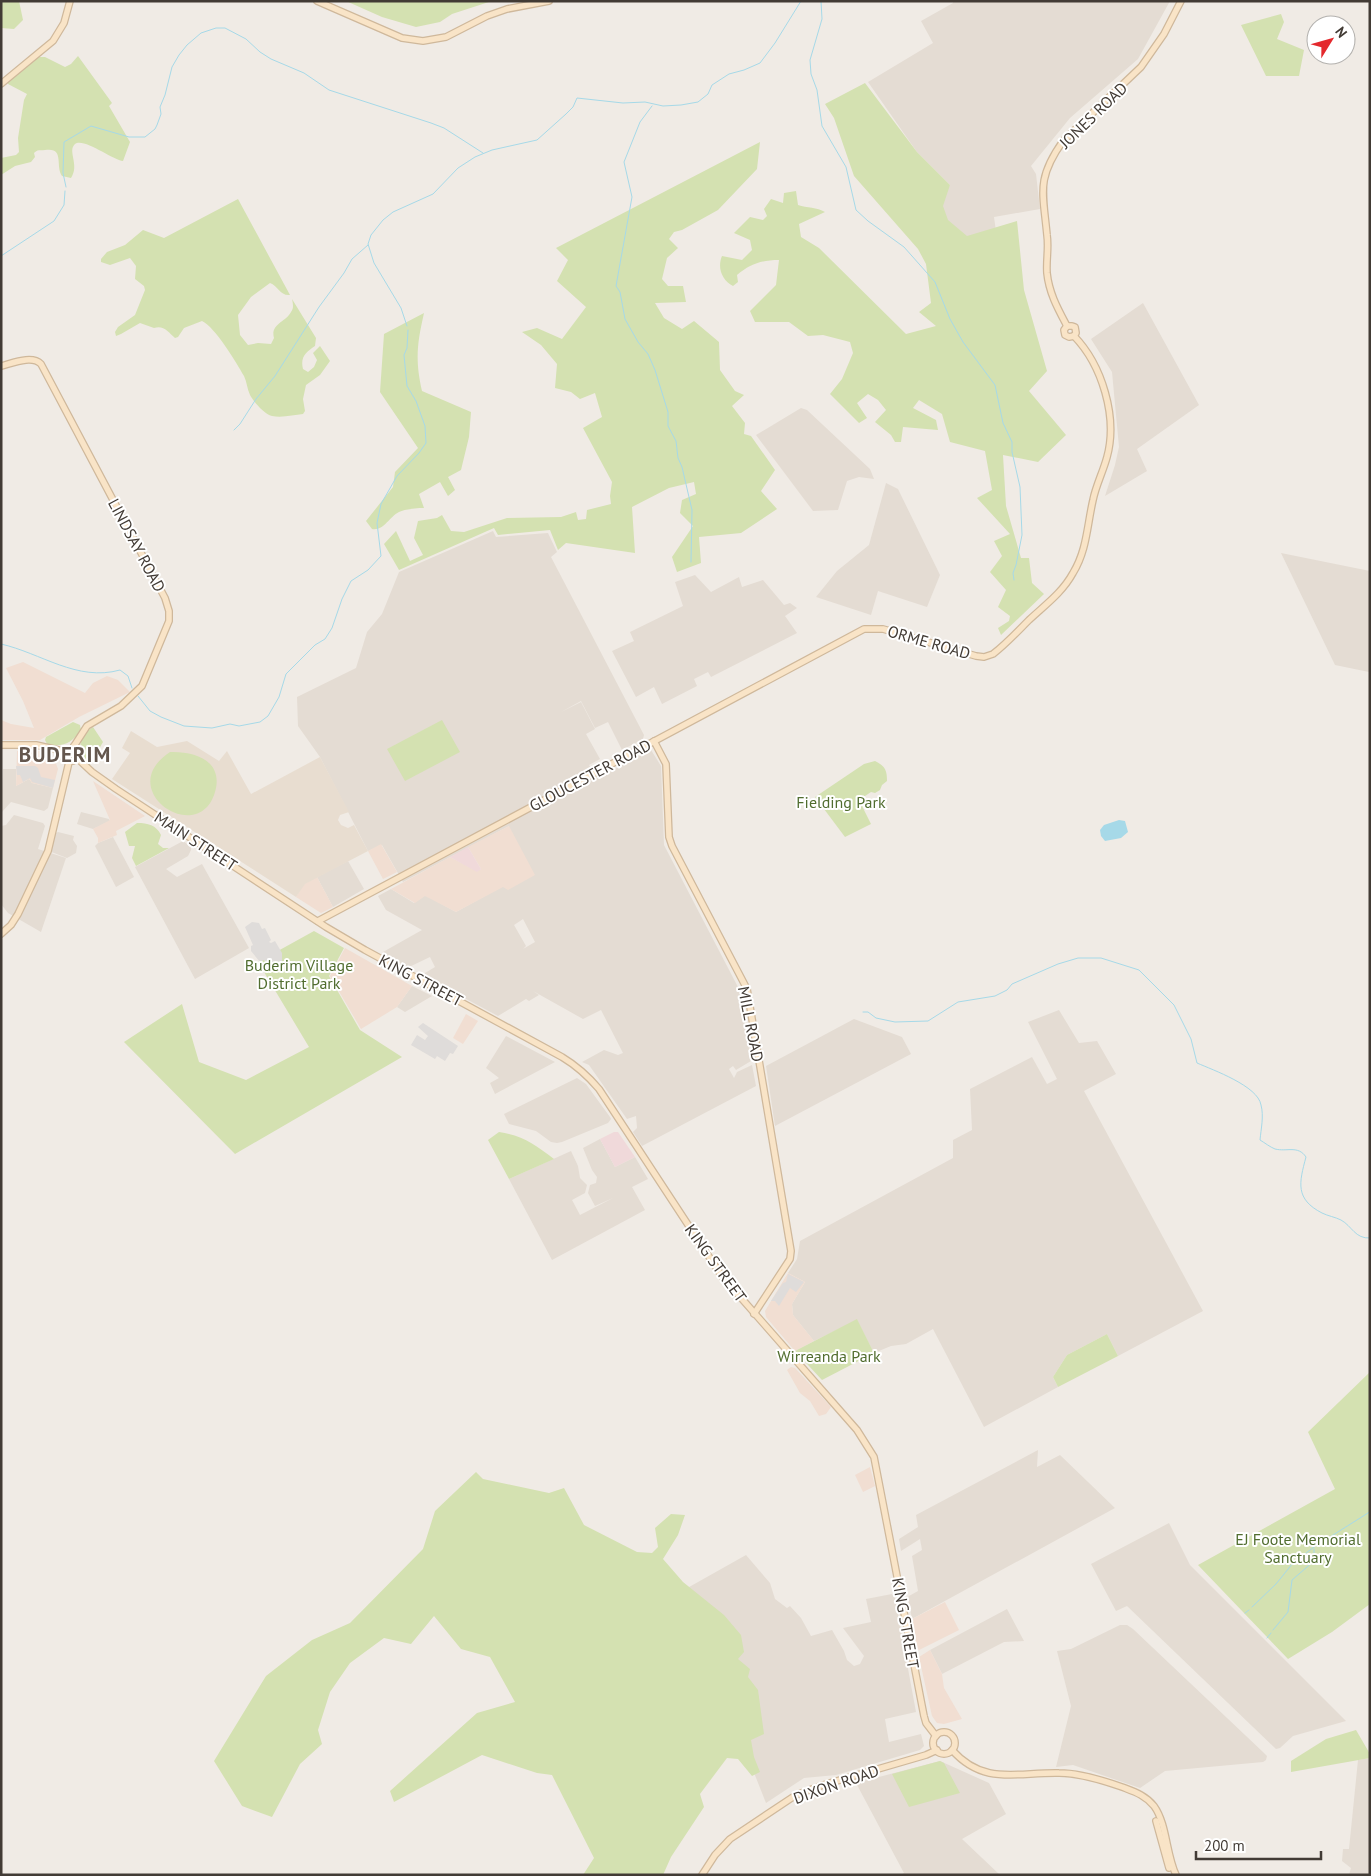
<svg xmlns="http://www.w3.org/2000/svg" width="1371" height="1876" font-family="'PT Sans',sans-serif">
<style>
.residential{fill:#e4dcd3;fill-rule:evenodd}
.commercial{fill:#f1ded2}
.education{fill:#e8ddd0}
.medical{fill:#f0d9da}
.green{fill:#d4e1b1}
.parking{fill:#dfdcda}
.water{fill:#a6d9e8}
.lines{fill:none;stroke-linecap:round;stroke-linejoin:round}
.stream{stroke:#a6d9e8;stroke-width:1}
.secondary-casing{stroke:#cfb89b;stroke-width:8}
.secondary{stroke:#f9e4c7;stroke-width:5.5}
.labels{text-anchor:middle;stroke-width:4;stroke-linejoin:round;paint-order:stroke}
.street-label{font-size:16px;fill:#423b35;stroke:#fff}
.park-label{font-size:16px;fill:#516d2f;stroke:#fff}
.district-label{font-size:21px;font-weight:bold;letter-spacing:1px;fill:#64574e;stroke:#fff}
</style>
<rect width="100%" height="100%" fill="#f0ebe5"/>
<g class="residential">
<path d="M953 1H1170L1138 59 1070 118 1031 166 1036 174 1040 209 994 217 998 246 959 252 931 215 950 185 917 152 868 82 933 43 921 21 953 3Z"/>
<path d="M1143 303 1199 405 1137 449 1147 471 1105 496 1115 465 1119 447 1112 372 1091 339Z"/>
<path d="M801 408 807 410 870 469 874 479 859 477 847 481 838 510 813 511 756 435Z"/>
<path d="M886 483 898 489 940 575 927 607 878 591 871 615 816 597 837 571 869 545Z"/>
<path d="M493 531 496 537 548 533 557 552 551 557 644 735 643 739 622 750 608 722 595 728 581 701 561 712 581 702 595 729 586 734 600 759 589 765 597 778 651 750 661 766 664 845 739 989 751 1061 736 1070 733 1066 729 1069 734 1078 737 1072 752 1065 756 1086 642 1146 633 1132 637 1128 636 1116 627 1119 589 1065 582 1062 604 1050 618 1055 623 1053 601 1010 583 1019 533 991 539 995 529 1001 526 999 498 1016 425 977V973L435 967 430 957 407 968 383 952 422 930 386 910 378 896 391 889 414 903 425 895 456 912 503 886 509 826 403 882 382 845 368 851 320 757 298 726 297 697 356 668 367 632 382 614 399 572ZM523 919 535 942 523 949 526 946 514 925Z"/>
<path d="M1281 553 1370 571V674L1369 672 1335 665Z"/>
<path d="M695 575 711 592 739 577 742 587 763 580 784 605 790 603 797 608 785 616 797 633 711 677 708 672 694 679 697 686 662 704 654 687 636 697 612 651 634 641 630 632 683 606 675 582Z"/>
<path d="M3 769H16V786L29 779 32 783 53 788 48 808 44 811 11 802 1 813Z"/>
<path d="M81 812 109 819 110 821 93 829 77 824Z"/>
<path d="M14 815 43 823 45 826 38 849 66 858 41 932 8 913 1 904V826L6 825Z"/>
<path d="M58 832 74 836 73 840 77 846 76 853 67 858 49 851 54 834Z"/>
<path d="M113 837 134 877 116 887 95 846 98 843Z"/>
<path d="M183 841 191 847V850L188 856 166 869 177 877 202 864 249 948 195 979 135 867Z"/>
<path d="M348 861 364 889 333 907 317 877Z"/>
<path d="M412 986 432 996 405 1012 397 1007Z"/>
<path d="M1059 1010 1079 1043 1097 1041 1116 1074 1084 1091 1203 1311 1118 1356 1107 1334 1067 1355 1053 1377 1058 1387 984 1427 933 1329 906 1344 891 1346 874 1353 857 1320 814 1341 793 1315 792 1304 805 1282 788 1273 797 1259 800 1241 953 1158V1140L972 1130 970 1089 1032 1057 1047 1084 1057 1079 1028 1022Z"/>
<path d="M854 1019 902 1037 911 1054 775 1126 766 1066Z"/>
<path d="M506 1036 555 1062 495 1094 490 1083 499 1078 486 1068Z"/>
<path d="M577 1078 586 1084 610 1117 611 1119 608 1123 562 1142 557 1143 551 1142 536 1131 509 1124 504 1114Z"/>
<path d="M600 1139 615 1167 635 1157 648 1179 632 1187 645 1210 552 1260 509 1179 571 1151 578 1166 580 1178 587 1185 585 1193 572 1200 580 1215 613 1198 595 1206 588 1193 590 1185 596 1183 597 1177 592 1170 583 1148Z"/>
<path d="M1038 1450 1037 1467 1060 1455 1115 1508 912 1619 908 1598 909 1596 918 1591 912 1556 922 1550 920 1539 901 1551 899 1539 918 1527 916 1515Z"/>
<path d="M1169 1523 1190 1565 1346 1721 1293 1736 1280 1748 1276 1749 1127 1606 1116 1611 1091 1564Z"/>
<path d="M746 1555 770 1583 775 1599 787 1608 790 1606 801 1618 811 1636 832 1630 844 1651 847 1660 854 1666 860 1664 864 1656 843 1628 871 1622 866 1599 892 1594 895 1598 916 1712 885 1719 889 1742 921 1734 924 1746 920 1750 836 1775 804 1778 766 1803 682 1591Z"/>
<path d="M1007 1609 1024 1641 1004 1642 942 1674 930 1650Z"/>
<path d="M1120 1625H1127L1133 1629 1264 1753 1267 1756 1266 1760 1263 1762 1165 1771 1140 1788 1073 1765 1056 1767 1071 1706 1057 1651 1071 1649Z"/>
<path d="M1370 1758V1875H1349L1351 1868 1342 1861 1343 1849H1349L1358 1760Z"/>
<path d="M940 1761 989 1783 1006 1814 962 1839 1000 1875H901L904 1873 856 1783Z"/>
</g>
<g class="commercial">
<path d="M23 662 85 693 93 683 107 676 118 680 130 692 79 717 40 740H1V720L11 724 34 728 23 701 6 668Z"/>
<path d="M17 751H41L55 761 58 769 53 788 32 783 29 779 16 786Z"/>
<path d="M93 781 145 816 116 831 117 835 98 843V838L93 829 110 820Z"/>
<path d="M509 826 535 875 508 890 503 887 456 912 425 896 415 903 391 889 450 857 477 871 481 869 468 847Z"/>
<path d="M381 844 397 872 383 879 368 851Z"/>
<path d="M317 877 333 907 321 913 296 897 304 884Z"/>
<path d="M345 948 412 986 397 1007 361 1029 330 976Z"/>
<path d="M466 1014 478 1021 463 1044 453 1038Z"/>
<path d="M788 1273 805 1282 792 1304 793 1315 814 1341 795 1351 766 1317 765 1311Z"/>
<path d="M791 1367 795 1368 831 1407 826 1414 819 1416 810 1401 800 1393 787 1370Z"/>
<path d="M870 1467 875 1486 863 1492 855 1475Z"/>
<path d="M945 1602 959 1630 919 1650 917 1648 912 1619Z"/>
<path d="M930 1650 942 1674 944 1688 962 1719 944 1724 937 1723 932 1716 919 1657Z"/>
</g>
<path class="education" d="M131 731 157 747 187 741 219 761 227 751 251 794 320 757 349 812 340 815 338 820 341 825 348 828 354 825 368 851 305 884 296 897 112 779 130 753 122 748Z"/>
<g class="medical">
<path d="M468 847 481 869 477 872 450 857Z"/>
<path d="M614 1132H618L635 1157 615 1167 600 1139Z"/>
</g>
<g class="green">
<path d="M1 1H19L23 20 14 29 1 28Z"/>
<path d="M346 1H492L452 14 440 22 416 27 382 17Z"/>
<path d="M1281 14 1284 22 1277 39 1304 50 1299 76H1266L1241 25Z"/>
<path d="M78 56 112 103 109 106 130 142 123 161C113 160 83 137 75 144 67 151 80 165 71 178L62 176C55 165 65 147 45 150 40 151 38 149 34 153L35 157 31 162 15 166 1 175V158L16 155 19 152 18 138 24 100 27 94 8 84V81L38 57H45L65 67 71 64Z"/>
<path d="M865 83 917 152 950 185 943 206 948 220 967 236 1017 221 1024 290 1047 371 1029 391 1066 435 1038 462 1003 455 1006 506 1021 558H1029L1032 583 1044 594 1001 635 998 628 1009 621 1010 616 998 607 1006 590 990 572 1002 556 994 541 1010 534 977 498 992 490 985 451 950 442 942 414 919 400 913 408 936 420 938 430 903 427 901 442H895L891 435 875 422 886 410 878 400 868 394 857 403 867 418 859 423 830 394 842 379 853 353 850 342 823 335 808 336 789 322H755L750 311 776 285 779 260C761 260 750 264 737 275L738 282 733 286C722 280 717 268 722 256L742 260 752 250 750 240 734 233 750 217 763 220 767 216 764 209 771 199 783 203 784 193 796 191 798 205C807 208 817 207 825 212L799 224 801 237 819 248 906 334 936 326 919 312 931 303 926 264 918 249 854 176 834 118 825 104Z"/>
<path d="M760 142 757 169 718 210 682 230 674 232 669 239 678 248 667 258 662 279 668 286H683L686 302 655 303 664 318 682 329 694 321 719 342 720 370 735 391 744 395 732 406 745 423 744 434 751 436 775 470 761 491 777 509 741 533 699 537 701 563 677 572 672 557 693 526 680 513 682 500 696 494 694 482 669 488 632 507 635 553 566 543 558 550 550 530 498 535 494 528 399 570 384 544 396 531 410 561 423 555 414 538 418 521 437 518 442 515 451 531 464 532 507 518 561 517 576 512 578 520 586 519 587 510 611 504 610 496 612 482 583 428 602 417 595 393 580 399 571 392 555 388 557 364 541 345 522 332 537 328 562 339 586 307 557 281 568 260 556 248Z"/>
<path d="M238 199 290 295C280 296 278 286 270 283L251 297 238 315 240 335 248 345 258 343 271 344 274 338C270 324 286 322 291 312 294 308 293 304 292 299L316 338 315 346C306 352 300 357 303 369L308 372 314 367 317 360 313 353 320 346 330 361 320 375 306 385 303 399 305 411 303 414C294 415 282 418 272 416 264 414 254 402 250 395 247 389 247 382 244 376 236 362 215 327 202 321L184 328 178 337 175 338C168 332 164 325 154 328L140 323 121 334 116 336 115 332 118 327 135 315 145 290 144 286 135 279 136 266 130 258 110 265 101 262V259L107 252 125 245 143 230 164 238Z"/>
<path d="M424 313C417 344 415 360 422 391L471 412 469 437 461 470 448 477 455 490 448 496 440 482 419 494 424 508C416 508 406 509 399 512 389 517 384 531 372 529L366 521 393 487 395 472 418 448 380 392 384 334Z"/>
<path d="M442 720 460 752 405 781 387 749Z"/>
<path d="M73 722 80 725 81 730C72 743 62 748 47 744L45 740 46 737Z"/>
<path d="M93 727 103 742 89 766C78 752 76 737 93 727Z"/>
<path d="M170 752C195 751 224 761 215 792 199 848 112 790 170 752Z"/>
<path d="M875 761C885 766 887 770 887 781L882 785 880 790 875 793 871 792 859 800 871 824 845 837 815 797 864 764Z"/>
<path d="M137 823C148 823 156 825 161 835L158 844 163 848H169L136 866 132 858 135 846H129L125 832Z"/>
<path d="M314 931 344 948 329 976 360 1030 402 1057 235 1154 124 1042 182 1004 199 1062 246 1080 309 1047 258 962Z"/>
<path d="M499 1132C524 1136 534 1144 554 1159L509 1179 488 1140Z"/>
<path d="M857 1319 874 1353 822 1380 795 1351Z"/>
<path d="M1107 1334 1118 1356 1058 1387 1053 1377 1067 1355Z"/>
<path d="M1370 1372V1604L1332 1632 1288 1659 1198 1565 1335 1489 1308 1432Z"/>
<path d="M476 1472 483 1479 549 1493 564 1488 584 1525 637 1552 652 1553 658 1547 655 1528 671 1514 685 1515 678 1535 663 1559 683 1582 724 1615 741 1635 744 1652 738 1659 750 1669 748 1677 758 1690 764 1734 751 1740 754 1757 760 1772 752 1776 738 1759 727 1758 700 1794 704 1807 671 1857 663 1875H583L594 1858 552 1775 537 1773 482 1755 394 1802 390 1791 477 1713 515 1702 490 1657 461 1649 434 1616 411 1644 384 1638 350 1663 330 1692 318 1730 322 1744 300 1764 272 1817 242 1806 214 1761 266 1676 312 1640 350 1623 423 1549 435 1511Z"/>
<path d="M1356 1730 1370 1754V1758L1291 1772V1761L1326 1739Z"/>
<path d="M940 1761 944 1763 960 1793 909 1807 892 1774Z"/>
</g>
<g class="parking">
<path d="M16 766H35L38 768 41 777 55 780 53 788 32 782 30 778 23 782 20 775H17Z"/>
<path d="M252 922 259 923 262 929 265 928 271 940 269 942 271 943 275 941 282 953V961L277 968 272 970 267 968 268 965 264 960 260 962 251 951V946L253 945 245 927Z"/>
<path d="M423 1023 458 1046 453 1054 450 1053 445 1061 437 1056 435 1059 411 1045 417 1035 425 1040 428 1036 418 1027Z"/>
<path d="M788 1274 804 1282 796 1292 790 1288 779 1306 775 1301H771L783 1283 786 1282Z"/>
</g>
<path class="water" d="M1119 820 1125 821 1128 832 1121 838 1105 841 1101 836 1100 830 1104 825Z"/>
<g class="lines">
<g class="stream">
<path d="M821 1 822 19 810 60 811 74 817 90 822 126 846 167 856 210 868 221 904 247 935 282 950 319 963 342 995 385 1003 423 1012 442V452L1020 487 1022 535 1016 565 1013 573 1014 580"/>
<path d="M652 106 640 122 624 162 632 197 616 286 620 292 625 319 638 342 648 354 655 370 668 412V426L676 441 678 458 682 467 692 510 691 562"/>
<path d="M66 187 63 173 64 142 91 126 129 137H145L155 129 157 125 161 114 160 107 165 95 172 67 179 55 187 45 201 33 216 28H225L246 39 260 52 271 59 304 73 329 90 431 123 444 128 483 153"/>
<path d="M1 256 54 221 64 205 65 191"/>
<path d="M407 326 401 308 374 263 368 244 371 235 383 220 393 212 433 194 458 168 475 157 492 150 537 140 566 114 573 107 577 98 623 103 645 102 663 106 681 105 698 102 708 94 712 85 729 74 744 70 760 63 775 43 801 1"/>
<path d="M234 430 240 424 256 399 275 376 319 307 344 273 352 259 368 245"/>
<path d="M1 644C41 653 77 682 120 670L128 676 132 688"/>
<path d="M138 696 150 711 161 717 184 726 212 728 230 724 239 726 260 722 268 716 279 697 286 674 315 645 325 639 332 628 342 599 351 581 368 570 381 556 377 523 381 504 397 476 419 453 426 443 425 426 416 401 407 386 404 355 407 348 408 330"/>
<path d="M863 1012H868L876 1018 895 1022 928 1021 958 1002 995 996 1007 990 1012 984 1058 964 1078 958H1101L1139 970 1174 1005 1191 1039 1197 1063C1213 1070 1258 1086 1261 1105 1264 1116 1261 1129 1260 1140 1265 1143 1270 1147 1275 1149 1287 1152 1298 1145 1306 1157 1299 1183 1295 1199 1322 1213 1328 1216 1335 1217 1341 1220 1352 1226 1355 1239 1370 1238"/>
<path d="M1252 1607 1276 1584 1293 1563 1314 1547 1368 1513 1370 1511"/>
<path d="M1245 1613 1249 1610"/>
<path d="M1273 1630 1288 1612 1292 1580 1314 1561V1549"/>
<path d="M1267 1638 1271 1633"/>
</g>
<defs>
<g id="secondary">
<path d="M317 1 402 38 423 41 446 37 487 16 507 9 549 1"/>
<path d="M1 84 53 41 64 23 70 1"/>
<path d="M1067 326C1058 309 1049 293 1047 273 1046 260 1049 248 1047 235 1043 192 1036 179 1063 141L1141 67 1164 34 1181 1"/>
<path d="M1067 326 1064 330 1065 335 1069 337 1074 336"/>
<path d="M1067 326H1072L1075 327 1076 333 1074 336"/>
<path d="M1 366C13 363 32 355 41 364L165 598 169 611V621L142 686 121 706 87 726 74 746"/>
<path d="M654 741 666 764 669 837 672 846 747 989 791 1251 790 1259 754 1314"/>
<path d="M1 745H36L63 751"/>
<path d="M74 746 78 752 77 758"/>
<path d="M63 751V757L67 761H73L77 758"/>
<path d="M77 758 92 772 116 789 326 927 365 950 562 1057C577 1066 588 1076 599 1089L721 1275 857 1430 874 1457 924 1716 926 1723 936 1736"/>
<path d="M318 921 864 629H883L976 656 984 657 993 654C1006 644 1017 632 1029 620 1045 605 1062 593 1073 573 1087 550 1087 526 1093 500 1096 485 1103 472 1107 457 1118 417 1102 365 1074 336"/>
<path d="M1 934 11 925 18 914 48 851 69 762"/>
<circle cx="944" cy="1743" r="11"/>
<path d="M952 1750C984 1786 1017 1772 1059 1773 1080 1773 1102 1780 1122 1787 1135 1792 1145 1795 1154 1806 1167 1824 1166 1854 1176 1875"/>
<path d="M1156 1821 1169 1868"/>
<path d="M702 1875 715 1855 730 1839 796 1795 823 1785 926 1755 937 1750"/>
</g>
</defs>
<use href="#secondary" class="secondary-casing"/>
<use href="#secondary" class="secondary"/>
</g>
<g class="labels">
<g class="street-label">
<text transform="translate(1093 115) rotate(-44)" y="6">JONES ROAD</text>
<text transform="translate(137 545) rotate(62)" y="6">LINDSAY ROAD</text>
<text transform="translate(929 642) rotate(16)" y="6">ORME ROAD</text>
<text transform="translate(590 775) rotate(-28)" y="6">GLOUCESTER ROAD</text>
<text transform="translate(196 841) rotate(33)" y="6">MAIN STREET</text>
<text transform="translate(421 980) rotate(28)" y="6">KING STREET</text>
<text transform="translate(751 1024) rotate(79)" y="6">MILL ROAD</text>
<text transform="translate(716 1263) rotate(54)" y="6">KING STREET</text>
<text transform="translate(906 1623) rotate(80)" y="6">KING STREET</text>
<text transform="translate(836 1784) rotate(-19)" y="6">DIXON ROAD</text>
</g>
<g class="park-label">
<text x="841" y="808">Fielding Park</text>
<text x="299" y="971">Buderim Village<tspan x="299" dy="18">District Park</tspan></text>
<text x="829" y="1362">Wirreanda Park</text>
<text x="1298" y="1545">EJ Foote Memorial<tspan x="1298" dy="18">Sanctuary</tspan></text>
</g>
<g class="district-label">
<text x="65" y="762">BUDERIM</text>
</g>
</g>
<rect width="1371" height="1876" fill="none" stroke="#423b35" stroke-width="5"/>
<g transform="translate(1331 40) rotate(53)"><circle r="24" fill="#ffffff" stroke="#b3b1ae"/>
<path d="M0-4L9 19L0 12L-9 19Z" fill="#e4292d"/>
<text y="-8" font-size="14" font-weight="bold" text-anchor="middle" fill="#423b35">N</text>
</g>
<path d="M1196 1851v8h125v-8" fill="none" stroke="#423b35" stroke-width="2.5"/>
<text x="1204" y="1851" font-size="15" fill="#423b35" stroke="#ffffff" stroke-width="4" paint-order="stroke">200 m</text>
</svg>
